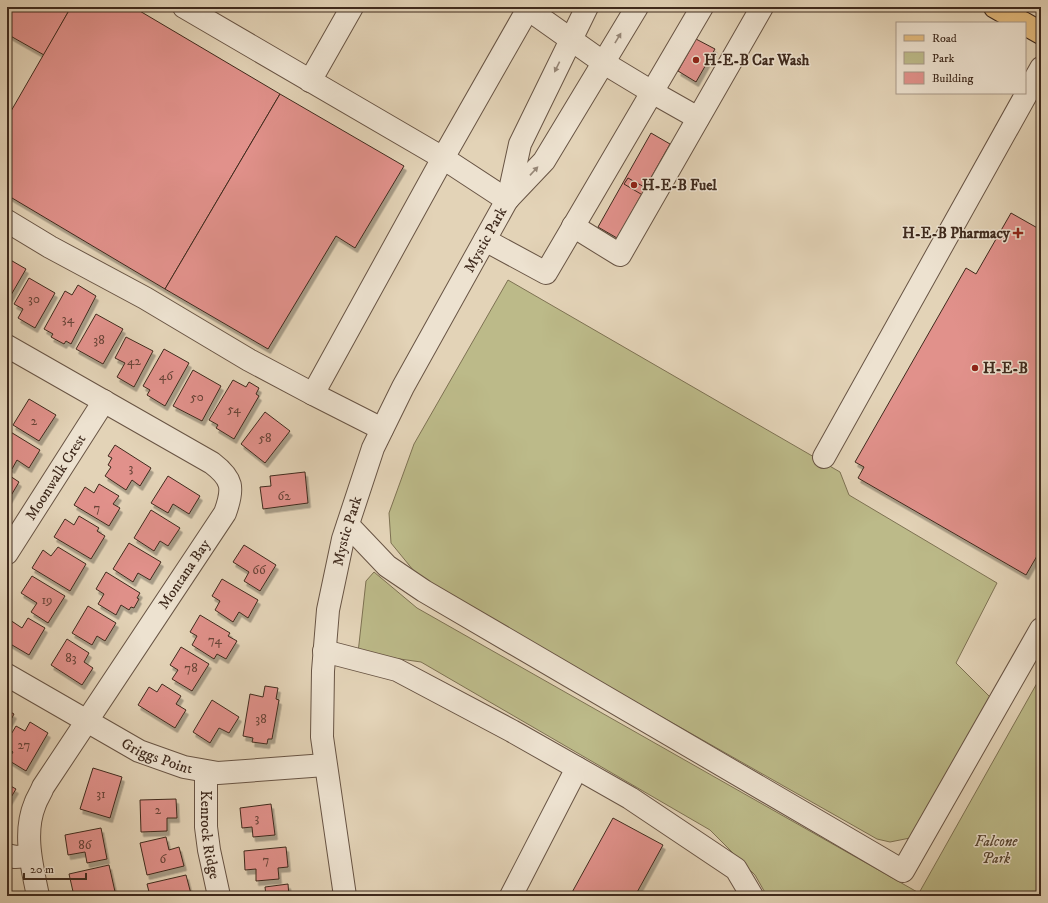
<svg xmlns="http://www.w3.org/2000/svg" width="1048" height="903" font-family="'IM FELL DW Pica',serif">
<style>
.green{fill:#bcba89;stroke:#7e7253}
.building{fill:#e1918b;stroke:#3f2a1d;filter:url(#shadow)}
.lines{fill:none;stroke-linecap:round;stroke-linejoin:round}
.minor-casing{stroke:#685444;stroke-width:24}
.major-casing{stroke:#3f2a1d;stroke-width:24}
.minor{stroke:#ede2d0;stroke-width:22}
.major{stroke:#e2ba7c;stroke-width:22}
.oneway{fill:#968676}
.poi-dot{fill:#8f2418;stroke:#ede2d0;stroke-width:1.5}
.labels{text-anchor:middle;stroke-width:3;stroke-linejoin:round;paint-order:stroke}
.number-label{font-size:13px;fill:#684438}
.poi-label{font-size:15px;font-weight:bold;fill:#3f2a1d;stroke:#ede2d0;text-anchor:start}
.street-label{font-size:15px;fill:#3f2a1d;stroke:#ede2d0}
.park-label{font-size:15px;font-style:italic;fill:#584733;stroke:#ede2d0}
</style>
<defs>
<filter id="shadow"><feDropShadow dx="2.5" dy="4.5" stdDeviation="0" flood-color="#0004"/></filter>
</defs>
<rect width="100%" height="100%" fill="#e3d3b7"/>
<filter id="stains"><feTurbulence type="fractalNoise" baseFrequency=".005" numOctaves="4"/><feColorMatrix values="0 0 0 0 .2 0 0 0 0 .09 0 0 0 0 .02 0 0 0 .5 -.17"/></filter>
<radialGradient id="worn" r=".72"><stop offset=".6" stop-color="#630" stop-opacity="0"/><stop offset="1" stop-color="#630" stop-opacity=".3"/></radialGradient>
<g class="green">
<path d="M508 280 840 472 849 495 997 583 956 663 990 697 910 838 890 842 877 839 456 600 418 576 391 543 389 513 414 444Z"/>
<path d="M374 572 417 608 919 893 1041 676V896H767L755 875 710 830 421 662 358 653 366 581Z"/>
</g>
<g class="building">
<path d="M7 7H71L44 55 7 34Z"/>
<path d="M71 7H133L280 94 165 289 7 195V118Z"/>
<path d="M696 39 715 49 696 82 678 71Z"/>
<path d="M280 94 404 166 355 248 336 236 268 349 165 289Z"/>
<path d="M651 133 670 144 617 238 598 227Z"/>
<path d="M628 178 655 193 651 200 624 184Z"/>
<path d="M1011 213 1041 230V549L1026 575 858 478 864 467 855 462 966 268 976 274Z"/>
<path d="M7 258 26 269 7 302Z"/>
<path d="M29 278 55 293 35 328 18 318 23 309 14 304Z"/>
<path d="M78 285 96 296 71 344 66 341 64 344 51 337 53 334 44 329 65 291 72 295Z"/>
<path d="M96 314 123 329 103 364 76 349Z"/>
<path d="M126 337 153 351 134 387 117 377 125 363 115 358Z"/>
<path d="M164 349 189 363 165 406 147 395 150 390 143 386Z"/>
<path d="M193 370 221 386 202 421 173 406Z"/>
<path d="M233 380 246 387 249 382 259 388 256 394 259 396 234 439 216 428 218 425 209 420Z"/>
<path d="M29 399 56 415 39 441 13 425Z"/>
<path d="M265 412 290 431 265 463 241 444Z"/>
<path d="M9 431 40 450 29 468 17 460 12 469 7 466V434Z"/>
<path d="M115 445 151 468 140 486 132 480 126 490 105 476 111 467 108 465 112 458 108 456Z"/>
<path d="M305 472 308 503 263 509 260 487 271 486 270 476Z"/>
<path d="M7 474 19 482 9 499 7 497Z"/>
<path d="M168 476 200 496 189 514 173 504 168 513 151 503Z"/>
<path d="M99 484 119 496 113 504 120 508 109 526 74 505 85 487 94 493Z"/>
<path d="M151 510 180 528 168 546 160 541 154 551 134 538Z"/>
<path d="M79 516 99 528 97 531 105 536 91 559 54 537 65 519 74 525Z"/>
<path d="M129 543 161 562 150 580 138 573 133 582 113 569Z"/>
<path d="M244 545 276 565 260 591 244 581 249 572 233 562Z"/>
<path d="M58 547 86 564 70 591 32 568 43 550 51 556Z"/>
<path d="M106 572 140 593 137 598 139 599 134 608 131 607 129 610 121 605 116 615 98 604 104 594 96 589Z"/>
<path d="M32 576 65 596 48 623 31 612 37 603 21 593Z"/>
<path d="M222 579 258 600 248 618 239 612 233 622 215 610 220 601 212 596Z"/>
<path d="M88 606 116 623 105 641 97 636 92 645 72 633Z"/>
<path d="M200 615 230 633 228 636 237 641 226 659 217 654 214 659 192 645 197 636 190 632Z"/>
<path d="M7 618 22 628 28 618 45 628 29 655 7 642Z"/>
<path d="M67 639 89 653 84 662 93 668 82 685 51 665Z"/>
<path d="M181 647 209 664 192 691 172 679 178 670 170 665Z"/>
<path d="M162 684 181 696 176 704 186 710 175 728 138 705 149 687 157 692Z"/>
<path d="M265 686 278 688 276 699 279 700 272 739H268L267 744 252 742 253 738 243 736 250 694 263 697Z"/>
<path d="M212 700 239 717 229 733 219 728 210 743 193 732Z"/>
<path d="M7 710 14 714 7 727Z"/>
<path d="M30 722 48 733 26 771 8 760 13 752 7 747V741L16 726 25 731Z"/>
<path d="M93 768 122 777 110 818 80 809Z"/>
<path d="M7 784 16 789 7 804Z"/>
<path d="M176 799 177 818H167V831L141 832 140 800Z"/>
<path d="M271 804 275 835 253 837 252 827 242 828 240 808Z"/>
<path d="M613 818 663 845 635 896H570Z"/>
<path d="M101 828 107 859 87 863 85 852 68 855 65 835Z"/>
<path d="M166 837 169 850 179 847 184 866 147 875 140 843Z"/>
<path d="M286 847 288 867 278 868 279 879 256 881V869L245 870 244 851Z"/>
<path d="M109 865 116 896H74L69 874Z"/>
<path d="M186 875 191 894 183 896H150L147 884Z"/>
<path d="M288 884 289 896H266L265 887Z"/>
</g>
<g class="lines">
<defs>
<g id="minor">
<path d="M184 7 443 158 529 7"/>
<path d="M525 7 604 63 652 92 698 118"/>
<path d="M310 81 352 7"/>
<path d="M508 199 520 144 587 7"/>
<path d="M7 221 50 247 145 298 249 360 313 394"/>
<path d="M573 226 620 255 762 7"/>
<path d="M485 240 546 273 702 7"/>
<path d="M7 346 212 463C233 479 234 488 225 513L43 787C41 793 37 798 35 804 23 833 32 866 38 896"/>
<path d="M382 429 313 394 443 158 507 200"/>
<path d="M824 457 1041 68"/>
<path d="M348 525 387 566 424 591 903 871 1041 629"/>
<path id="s1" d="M7 553 104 401"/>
<path d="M324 651 397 670 512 731 630 798 736 869 752 896"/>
<path id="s2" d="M7 675 139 751 184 767 218 773 325 765"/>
<path id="s3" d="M206 772V827L209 850 219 896"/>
<path d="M7 855 15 857 30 856"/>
<path id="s4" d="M345 896 322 737 323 671 328 610 343 539 373 448 403 387 507 200 544 161 637 7"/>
<path d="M511 896 577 768"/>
</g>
<g id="major">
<path d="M995 7 1023 23"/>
<path d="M1025 24 1041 33"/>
</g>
</defs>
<use href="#minor" class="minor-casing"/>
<use href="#major" class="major-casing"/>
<use href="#minor" class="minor"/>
<use href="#major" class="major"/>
</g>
<defs><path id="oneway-solid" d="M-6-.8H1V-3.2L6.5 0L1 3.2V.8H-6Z"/></defs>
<g class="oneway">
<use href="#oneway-solid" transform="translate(618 38) rotate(-59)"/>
<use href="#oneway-solid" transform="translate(557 67) rotate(116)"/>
<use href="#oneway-solid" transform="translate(534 171) rotate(-47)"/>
</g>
<g class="poi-dot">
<circle cx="696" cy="60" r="4"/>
<circle cx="634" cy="185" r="4"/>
<path d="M1016 227h4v4h4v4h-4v4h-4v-4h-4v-4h4z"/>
<circle cx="975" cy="368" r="4"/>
</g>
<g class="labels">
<g class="number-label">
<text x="34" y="303">30</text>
<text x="68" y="323">34</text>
<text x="99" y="344">38</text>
<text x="134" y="365">42</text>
<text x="166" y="380">46</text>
<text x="197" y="401">50</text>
<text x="234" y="413">54</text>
<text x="34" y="425">2</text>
<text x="265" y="442">58</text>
<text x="131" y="472">3</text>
<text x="284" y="500">62</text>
<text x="97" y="512">7</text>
<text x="259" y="574">66</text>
<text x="47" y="604">19</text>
<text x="215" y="644">74</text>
<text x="71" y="662">83</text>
<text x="191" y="672">78</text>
<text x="261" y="723">38</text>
<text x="24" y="749">27</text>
<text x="101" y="798">31</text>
<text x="158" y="814">2</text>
<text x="257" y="822">3</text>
<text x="85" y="849">86</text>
<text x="163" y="863">6</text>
<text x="266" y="864">7</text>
</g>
<g class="poi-label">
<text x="704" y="65">H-E-B Car Wash</text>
<text x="642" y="190">H-E-B Fuel</text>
<text x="1010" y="238" text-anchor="end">H-E-B Pharmacy</text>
<text x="983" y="373">H-E-B</text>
</g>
<g class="street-label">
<text dy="5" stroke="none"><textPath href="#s4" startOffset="693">Mystic Park</textPath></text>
<text dy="5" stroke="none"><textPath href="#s1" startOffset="90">Moonwalk Crest</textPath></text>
<text dy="5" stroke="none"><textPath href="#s4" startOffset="369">Mystic Park</textPath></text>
<text transform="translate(184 574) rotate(-56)" y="5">Montana Bay</text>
<text dy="5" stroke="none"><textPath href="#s2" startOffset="171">Griggs Point</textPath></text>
<text dy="5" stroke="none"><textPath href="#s3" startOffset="63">Kenrock Ridge</textPath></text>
</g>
<g class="park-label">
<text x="996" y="846">Falcone<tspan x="996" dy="17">Park</tspan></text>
</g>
</g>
<rect width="1048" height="903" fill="none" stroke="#e3d3b7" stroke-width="24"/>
<rect x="8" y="8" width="1032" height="887" fill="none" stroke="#3f2a1d" stroke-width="2"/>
<rect x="12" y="12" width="1024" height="879" fill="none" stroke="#3f2a1d"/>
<rect x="896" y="22" width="130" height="72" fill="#ede2d0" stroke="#a79888"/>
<rect x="904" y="35" width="20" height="6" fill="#e2ba7c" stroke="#a79888"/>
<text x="932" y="42" font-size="12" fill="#3f2a1d">Road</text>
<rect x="904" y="52" width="20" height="12" fill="#bcba89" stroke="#a79888"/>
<text x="932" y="62" font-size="12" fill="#3f2a1d">Park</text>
<rect x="904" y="72" width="20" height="12" fill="#e1918b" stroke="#a79888"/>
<text x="932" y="82" font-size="12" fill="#3f2a1d">Building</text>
<path d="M24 873v6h62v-6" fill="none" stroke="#3f2a1d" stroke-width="2"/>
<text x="30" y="873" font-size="12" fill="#3f2a1d" stroke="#ede2d0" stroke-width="3" paint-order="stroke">20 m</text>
<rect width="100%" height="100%" filter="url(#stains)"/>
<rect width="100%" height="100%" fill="url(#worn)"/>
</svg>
